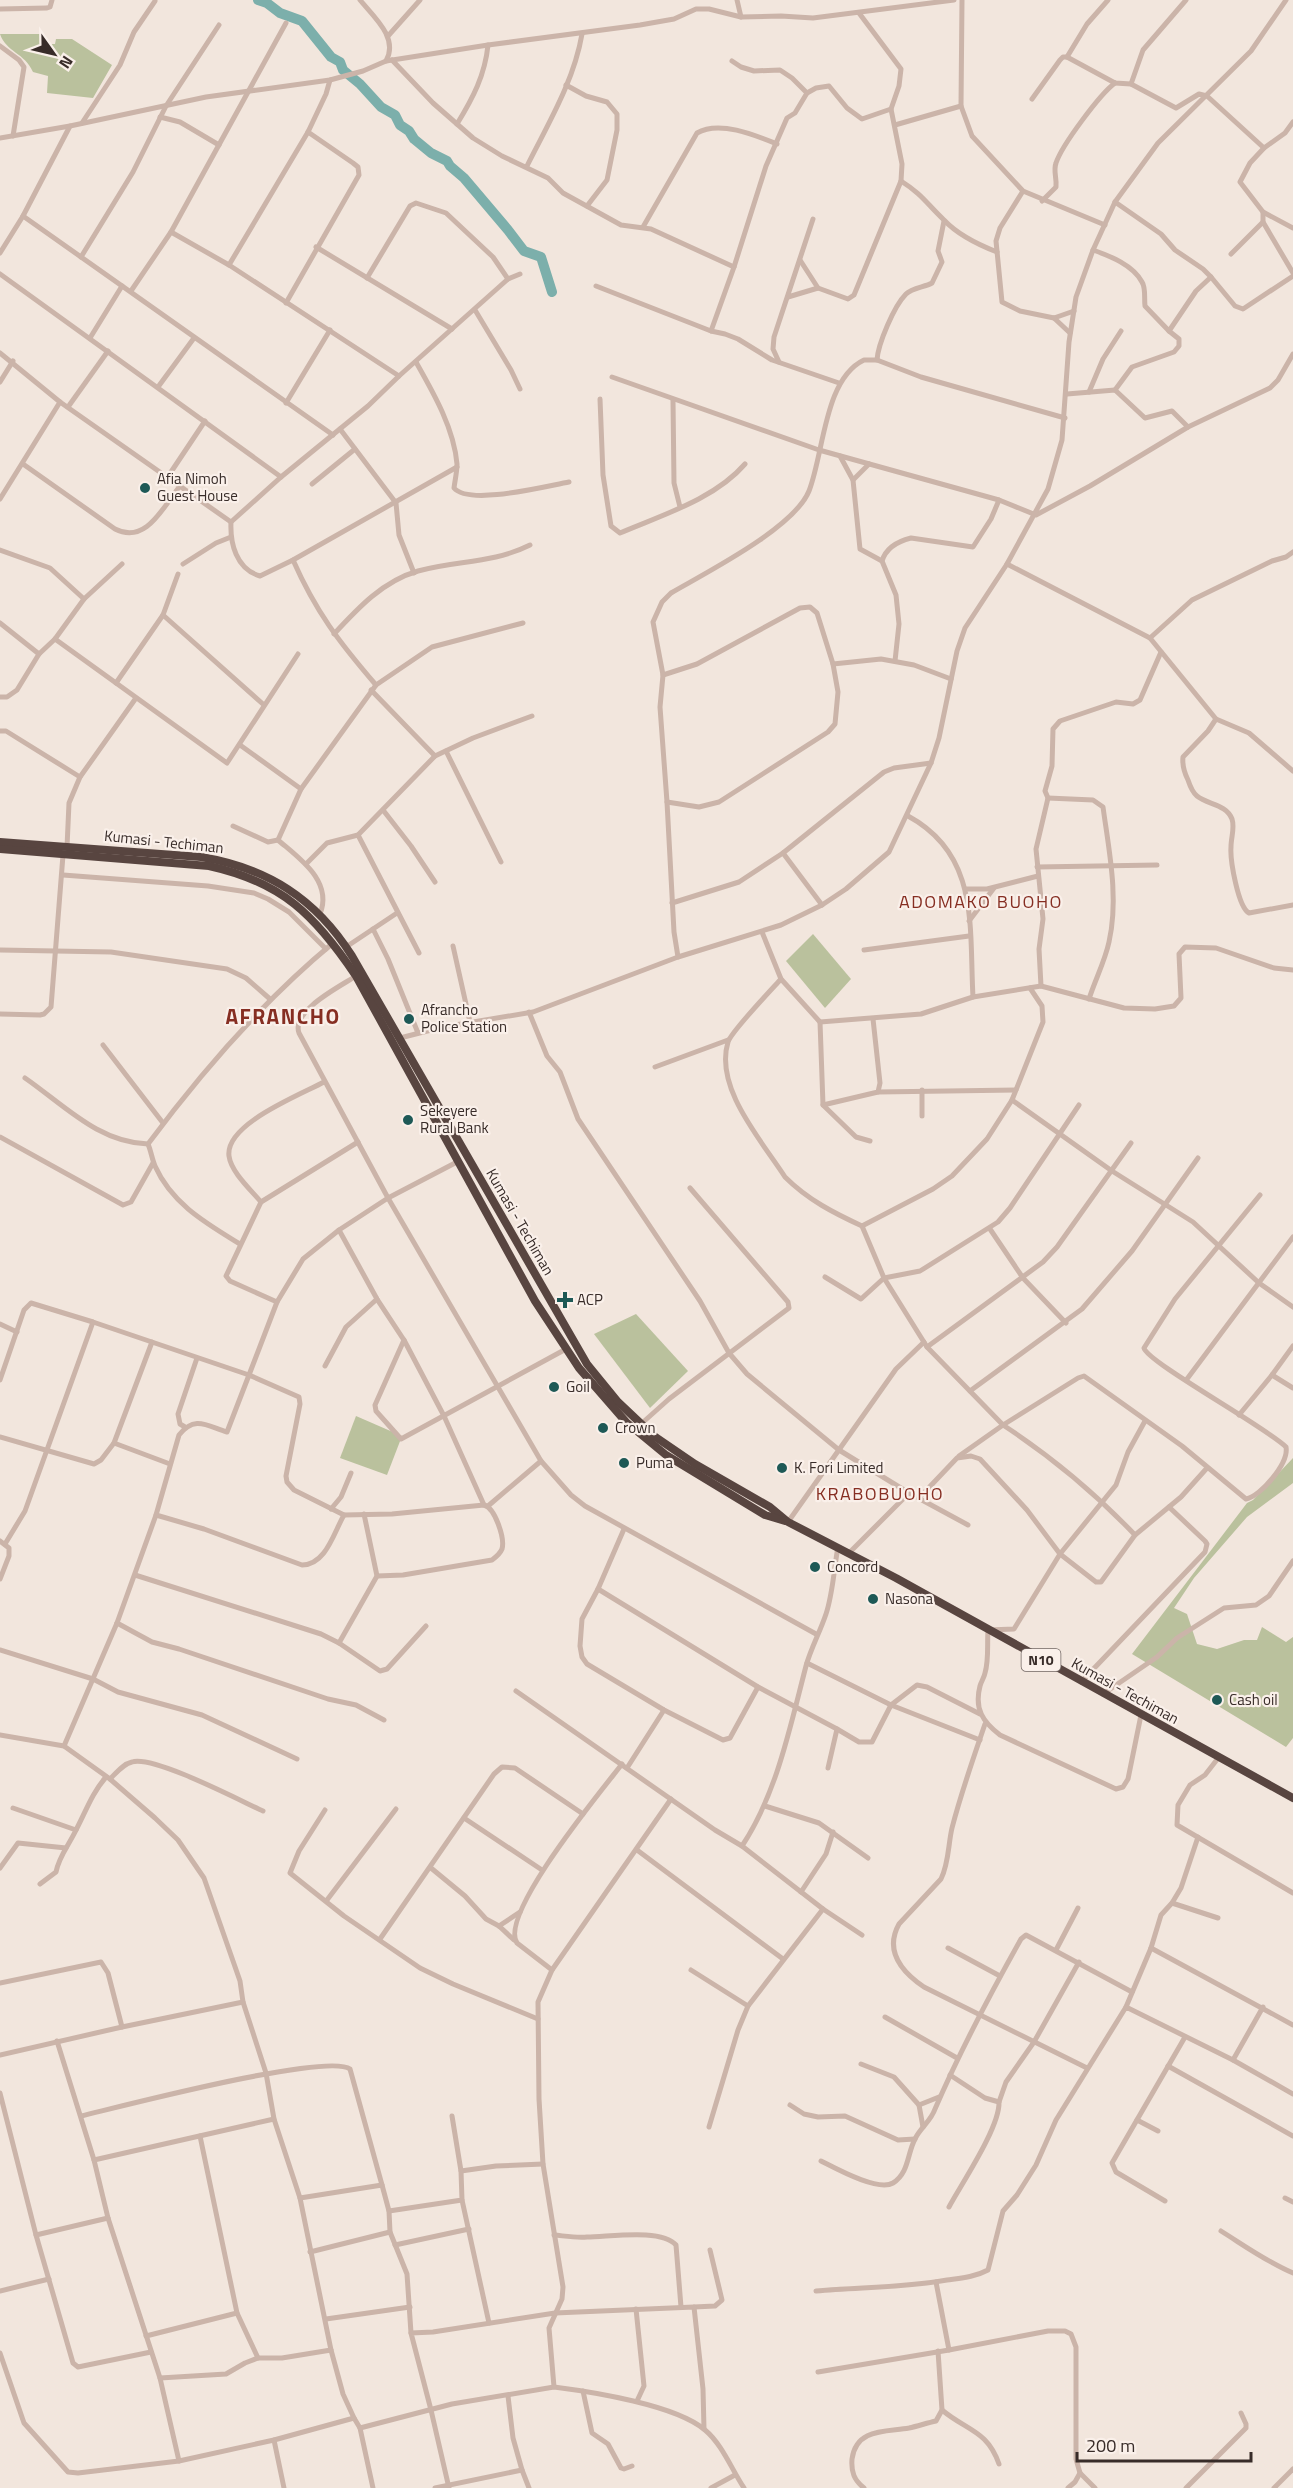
<svg xmlns="http://www.w3.org/2000/svg" width="1293" height="2488" font-family="'Titillium Web',sans-serif">
<style>
.green{fill:#bac19d}
.lines{fill:none;stroke-linecap:round;stroke-linejoin:round}
.river{stroke:#7cafab;stroke-width:10}
.minor{stroke:#cbb4a9;stroke-width:5}
.highway{stroke:#584540;stroke-width:8}
.poi-dot{fill:#1e5956;stroke:#faf0ea;stroke-width:2}
.labels{text-anchor:middle;stroke-width:4.5;stroke-linejoin:round;paint-order:stroke}
.shield{fill:#faf0ea;stroke:#726763;stroke-width:1.5}
.shield-label{font-size:14px;font-weight:bold;fill:#382c29}
.poi-label{font-size:15px;fill:#382c29;stroke:#faf0ea;text-anchor:start}
.street-label{font-size:15px;fill:#382c29;stroke:#faf0ea}
.quarter-label{font-size:18px;letter-spacing:1.5px;fill:#862e22;stroke:#faf0ea}
.district-label{font-size:21px;font-weight:bold;letter-spacing:1.5px;fill:#862e22;stroke:#faf0ea}
</style>
<rect width="100%" height="100%" fill="#f2e6dd"/>
<g class="green">
<path d="M0 34H42L44 44H55L56 39H72L112 65 93 98 47 93 48 76 33 72C25 53 6 52 0 34Z"/>
<path d="M813 934 851 979 825 1008 786 961Z"/>
<path d="M636 1314 688 1371 650 1408 594 1334Z"/>
<path d="M356 1416 402 1436 387 1475 340 1458Z"/>
<path d="M1293 1458V1483L1247 1517 1194 1578 1174 1608 1187 1614 1197 1644 1217 1649 1244 1640H1257L1262 1627 1286 1642 1293 1637V1738L1286 1747 1132 1654 1247 1503 1253 1500Z"/>
</g>
<g class="lines">
<path class="river" d="M258 0 267 3 280 13 302 21 331 57 340 62 343 70 360 84 381 107 395 115 400 125 409 131 414 139 431 153 447 161 450 166 464 178 508 230 524 251 541 257 552 292"/>
<g class="minor">
<path d="M360 0C374 17 399 38 386 61"/>
<path d="M737 0 741 17"/>
<path d="M962 0 961 106 972 136 1023 191 1105 225"/>
<path d="M0 9 47 8 50 7 52 0"/>
<path d="M388 36 420 0"/>
<path d="M0 46 19 60 24 67 13 136"/>
<path d="M1067 57 1087 24 1108 0"/>
<path d="M392 60 433 103 473 138 502 156 548 178 563 193 621 225 651 229 734 267 711 331"/>
<path d="M732 61 741 67 754 71 780 70 792 78 807 93"/>
<path d="M1131 84 1143 50 1186 0"/>
<path d="M566 85 586 96 607 102 617 114V130L607 180 587 206"/>
<path d="M1032 99 1060 60 1063 57H1067L1115 83 1131 84 1176 108 1199 94 1207 96 1264 148 1285 133 1293 122"/>
<path d="M160 117 180 122 219 145"/>
<path d="M82 123 120 65 134 32 155 1"/>
<path d="M457 124C473 98 485 75 488 45"/>
<path d="M895 125 961 106"/>
<path d="M0 138 70 126 206 97 330 80 363 71 386 61 488 45 640 25 674 19 696 9H709L741 17 781 16 813 18 954 0"/>
<path d="M1264 148 1250 163 1240 182 1263 212 1293 228"/>
<path d="M527 166C548 124 574 81 582 34"/>
<path d="M901 181C923 195 926 203 944 220 958 235 979 245 997 252"/>
<path d="M1023 191 1000 228 996 241 1002 302 1020 311 1054 318 1074 311"/>
<path d="M1042 201 1056 187C1057 178 1053 171 1056 163 1062 145 1100 94 1115 83"/>
<path d="M1115 202 1161 234 1175 250 1203 269 1211 277 1196 291 1169 331 1179 339V346L1174 352 1132 367 1115 390"/>
<path d="M1263 212V222L1293 273"/>
<path d="M23 216 333 435"/>
<path d="M643 227 697 133C719 120 755 135 777 144"/>
<path d="M171 232 229 265 399 376"/>
<path d="M316 247 452 329"/>
<path d="M1093 250C1110 256 1133 265 1142 282 1146 288 1144 298 1145 306L1169 331"/>
<path d="M0 253 23 216 70 126"/>
<path d="M1231 254 1263 222"/>
<path d="M81 257 133 172 166 106 219 25"/>
<path d="M800 260 818 288"/>
<path d="M229 265 308 132 326 94 330 80"/>
<path d="M734 267 766 166 787 118 795 113 807 93 816 88 829 86 847 108 862 119 891 109"/>
<path d="M0 274 281 477"/>
<path d="M1211 277 1235 306 1243 309 1293 276"/>
<path d="M367 278 410 206 416 203 446 213 493 257 508 279"/>
<path d="M596 286 711 331 725 334 738 339 772 360 839 383"/>
<path d="M131 291 171 232 286 23"/>
<path d="M788 297 818 288 848 299 854 295 901 181 902 164 891 109 899 86 901 69 859 13"/>
<path d="M286 303 359 175 358 167 353 163 308 132"/>
<path d="M475 310 511 370 520 389"/>
<path d="M1054 318 1070 333"/>
<path d="M90 338 122 286"/>
<path d="M0 353 60 402 231 522"/>
<path d="M877 360C878 344 894 306 906 294 912 288 925 287 932 283L942 262 938 251 944 221"/>
<path d="M416 362C433 392 454 428 457 464 457 472 455 480 454 488 469 506 546 486 569 482"/>
<path d="M779 362 773 349 774 337 813 219"/>
<path d="M612 377 819 450 999 500 1036 515 1090 486 1188 427 1270 388 1278 380 1293 354"/>
<path d="M0 382 13 361"/>
<path d="M158 387 194 338"/>
<path d="M1089 392 1103 359 1121 331"/>
<path d="M1067 394 1115 390 1145 418 1172 411 1188 427"/>
<path d="M600 399 603 475 611 526 620 533C662 515 715 499 745 464"/>
<path d="M673 400 674 483 680 507"/>
<path d="M286 403 330 330"/>
<path d="M68 407 108 351"/>
<path d="M340 429 396 503 399 535 414 573"/>
<path d="M840 456 853 480 860 549 882 561"/>
<path d="M23 464 115 529C146 545 163 507 180 486"/>
<path d="M457 467 293 560 260 576C236 569 230 543 231 522L281 477 368 406 399 376 508 279 520 274"/>
<path d="M167 478 205 421"/>
<path d="M853 480 869 464"/>
<path d="M312 484 355 449"/>
<path d="M0 499 60 402"/>
<path d="M0 550 50 568 84 599"/>
<path d="M293 560C316 612 339 642 376 685"/>
<path d="M183 564 216 543 231 537"/>
<path d="M1007 564 1150 638 1192 600 1272 561 1286 557 1293 552"/>
<path d="M163 615 264 705"/>
<path d="M0 623 39 654"/>
<path d="M334 634C358 608 383 581 418 571 456 560 492 564 530 545"/>
<path d="M1150 638 1216 719 1249 733 1293 771"/>
<path d="M55 639 227 763 298 654"/>
<path d="M895 661 899 624 896 595 882 561C886 548 899 541 911 538L973 547 991 519 999 500"/>
<path d="M833 664 881 659 914 665 951 679"/>
<path d="M663 675 697 664 800 608 810 607 817 613 833 664 838 692 835 724 828 732 719 802 699 807 667 802"/>
<path d="M116 683 163 615 178 574"/>
<path d="M371 690 435 756"/>
<path d="M0 697H7L17 690 39 654 55 639 84 599 122 564"/>
<path d="M1216 719 1208 731 1183 757C1182 766 1184 772 1188 780 1190 786 1192 792 1197 796 1208 805 1226 804 1232 819 1235 828 1231 837 1231 847 1230 860 1238 907 1249 913L1293 905"/>
<path d="M0 731H6L80 777"/>
<path d="M240 745 301 789"/>
<path d="M446 751 501 862"/>
<path d="M1048 798 1093 800 1103 807C1109 851 1119 898 1109 942 1105 961 1095 980 1089 999"/>
<path d="M383 810 411 846 435 882"/>
<path d="M908 816C980 855 969 927 973 997"/>
<path d="M233 826 268 842 278 840 301 789 376 685 432 647 523 623"/>
<path d="M358 835 419 953"/>
<path d="M278 840C300 859 333 881 320 914"/>
<path d="M67 847 69 803 80 777 136 698"/>
<path d="M783 853 822 905"/>
<path d="M306 864 327 843 358 835 435 756 473 738 532 716"/>
<path d="M1037 867 1157 865"/>
<path d="M63 875 208 886 254 893 268 899 289 912 326 949"/>
<path d="M966 889H987L1038 876"/>
<path d="M672 903 739 882 783 853 884 772 894 768 931 763"/>
<path d="M969 921 994 888"/>
<path d="M373 929 388 959 418 1033"/>
<path d="M762 932 781 979 820 1022 921 1014 973 997 1041 986 1124 1008 1155 1009 1174 1006 1181 998 1179 954 1185 947 1216 948 1274 968 1293 970"/>
<path d="M453 946 470 1022"/>
<path d="M346 947 397 913"/>
<path d="M0 950 111 952 227 969 246 978 270 999"/>
<path d="M864 950 969 936"/>
<path d="M678 957 674 932 667 802 660 707 663 675 653 622 662 602 671 593C707 572 794 528 809 491 824 453 824 379 864 360H877L921 377 1065 418"/>
<path d="M356 976C339 987 291 1011 299 1033L388 1198 541 1461 571 1495 585 1506 816 1634"/>
<path d="M781 979C771 990 731 1032 728 1042 714 1088 762 1141 785 1177 808 1200 834 1213 862 1226L933 1189 952 1176 987 1139 1012 1100 1043 1022 1042 1006 1030 988"/>
<path d="M1041 986 1039 949 1043 919 1036 849 1048 798 1045 791 1052 766 1053 729 1060 721 1116 702 1133 704 1140 700 1161 652"/>
<path d="M529 1012 547 1056 560 1072 578 1119 700 1301 729 1353 747 1374 839 1450 909 1493 968 1525"/>
<path d="M0 1014 40 1015 44 1014 51 1007 63 855"/>
<path d="M820 1022 823 1105 856 1137 870 1141"/>
<path d="M400 1038 443 1027 533 1012 678 957 781 925 822 905 846 889 889 852 931 763 939 738 957 651 965 628 1007 564 1048 489 1062 440 1069 342 1076 297 1093 250 1115 202 1158 143 1251 51 1286 0"/>
<path d="M103 1045 163 1123"/>
<path d="M655 1067 728 1040"/>
<path d="M25 1078C64 1105 99 1143 148 1144 203 1070 263 1001 333 943"/>
<path d="M878 1092 1016 1090"/>
<path d="M1012 1100 1112 1171 1193 1222 1259 1283 1293 1307"/>
<path d="M823 1105 878 1092 880 1083 873 1019"/>
<path d="M922 1116V1090"/>
<path d="M0 1137 123 1205 131 1202 153 1163"/>
<path d="M148 1144C151 1151 152 1159 155 1166 172 1204 206 1223 240 1244"/>
<path d="M261 1202C251 1190 231 1172 229 1156 225 1124 300 1095 324 1082"/>
<path d="M862 1226 884 1278 927 1347 1003 1425 1078 1378 1084 1376 1182 1446 1246 1499C1261 1496 1289 1463 1286 1447 1266 1427 1147 1362 1144 1348L1175 1299 1260 1195"/>
<path d="M990 1229 1023 1278 1066 1323"/>
<path d="M339 1230 377 1299 404 1340 375 1405 376 1411 401 1439 566 1349"/>
<path d="M825 1277 861 1299 884 1278 920 1271 998 1222 1010 1208 1079 1105"/>
<path d="M277 1302 230 1281 226 1276 261 1202 358 1142"/>
<path d="M0 1324 17 1332"/>
<path d="M404 1340 444 1416 484 1505"/>
<path d="M927 1347 1043 1262 1057 1247 1131 1143"/>
<path d="M325 1366 346 1327 377 1299"/>
<path d="M1272 1375 1293 1388"/>
<path d="M1187 1379 1293 1237"/>
<path d="M0 1380 24 1310 31 1303 93 1322 249 1375 277 1302 303 1259 339 1230 388 1198 457 1162"/>
<path d="M970 1391 1082 1309 1132 1251 1198 1158"/>
<path d="M1239 1415 1272 1375 1293 1346"/>
<path d="M641 1424 669 1399 789 1308 788 1302 690 1188"/>
<path d="M185 1427 180 1424 178 1414 197 1358"/>
<path d="M0 1437 94 1464 101 1460 114 1443 170 1464"/>
<path d="M114 1443 152 1342"/>
<path d="M959 1456 1003 1425C1052 1457 1095 1493 1135 1535"/>
<path d="M919 1498 957 1458 971 1456 980 1459 1027 1510 1060 1554 1096 1582H1101L1135 1535 1181 1497 1207 1468"/>
<path d="M488 1506 541 1461"/>
<path d="M331 1509 341 1497 351 1473"/>
<path d="M156 1515 204 1529 302 1565C326 1565 334 1532 344 1515"/>
<path d="M788 1522 896 1369 924 1342"/>
<path d="M624 1529 598 1589 582 1619 580 1646 582 1657 587 1664 664 1710 723 1740 730 1738 758 1687"/>
<path d="M0 1541 9 1548V1556L0 1579"/>
<path d="M5 1544 25 1511 93 1322"/>
<path d="M849 1553 909 1493"/>
<path d="M135 1575 321 1634 339 1643 380 1671 387 1669 426 1626"/>
<path d="M598 1589 758 1687 837 1729 828 1768"/>
<path d="M117 1623 152 1642 179 1649 328 1699 356 1705 384 1720"/>
<path d="M339 1643 377 1576 364 1514"/>
<path d="M0 1650 93 1679 118 1692 202 1715 297 1759"/>
<path d="M807 1663 891 1705 917 1685 927 1687 980 1714"/>
<path d="M1081 1682 1205 1552 1207 1544 1205 1541 1169 1507"/>
<path d="M516 1691 715 1830 742 1846C777 1793 790 1727 806 1666 811 1648 820 1632 826 1614 833 1593 834 1568 838 1547"/>
<path d="M1103 1694 1157 1657 1177 1638 1224 1608 1256 1605 1269 1596 1293 1561"/>
<path d="M1141 1715 1128 1779 1123 1787 1116 1789 1000 1735C983 1722 974 1709 980 1686 981 1682 984 1678 985 1673 989 1660 987 1644 988 1630L1014 1629 1060 1554 1116 1485 1128 1452 1145 1421"/>
<path d="M985 1724C973 1759 961 1793 952 1828 948 1845 949 1863 941 1879L899 1924C884 1951 902 1972 924 1987L1087 2068"/>
<path d="M837 1729 859 1742H872L891 1705 980 1740"/>
<path d="M0 1735 64 1746 110 1779 155 1818 178 1840 204 1878 240 1981 243 2002 266 2073 274 2119 300 2198 331 2350 343 2394 354 2418 360 2428"/>
<path d="M64 1746 117 1623 156 1515 179 1435C195 1415 207 1426 227 1432L249 1375 299 1397 300 1404 286 1476 287 1482 294 1490 344 1515 392 1514 484 1505C495 1508 505 1538 502 1549 500 1554 496 1557 492 1560L403 1575 377 1576"/>
<path d="M1219 1757 1205 1775 1190 1785 1178 1805 1177 1825 1293 1893"/>
<path d="M627 1768 664 1710"/>
<path d="M110 1779C116 1773 123 1764 132 1762 153 1755 239 1800 263 1811"/>
<path d="M765 1806 819 1823 868 1858"/>
<path d="M13 1808 76 1830"/>
<path d="M325 1810 299 1851 290 1873 344 1916 420 1968 453 1984 538 2019"/>
<path d="M464 1818 542 1870"/>
<path d="M742 1846 823 1909 862 1935"/>
<path d="M637 1850 783 1959"/>
<path d="M0 1868 18 1843 66 1848"/>
<path d="M431 1868 465 1896 486 1919 499 1926 514 1940"/>
<path d="M40 1884 56 1872C59 1856 69 1845 76 1830 86 1811 92 1793 106 1777"/>
<path d="M801 1892 826 1854 833 1832"/>
<path d="M327 1900 396 1809"/>
<path d="M1172 1903 1218 1918"/>
<path d="M499 1926 520 1912"/>
<path d="M380 1939 494 1774 502 1767 515 1768 583 1814"/>
<path d="M948 1948 1000 1976"/>
<path d="M1151 1948 1293 2025"/>
<path d="M1056 1950 1078 1908"/>
<path d="M552 1970 517 1943C498 1915 602 1790 622 1764"/>
<path d="M691 1970 748 2006"/>
<path d="M0 1983 101 1962 108 1973 122 2027"/>
<path d="M1126 2007 1151 1948 1161 1915 1172 1903 1181 1888 1198 1837"/>
<path d="M885 2017 957 2058"/>
<path d="M57 2041 94 2160 108 2218 160 2378 179 2461"/>
<path d="M0 2055 122 2027 243 2002"/>
<path d="M1233 2060 1263 2007"/>
<path d="M861 2064 894 2077 919 2105 939 2097"/>
<path d="M1168 2066 1293 2136"/>
<path d="M0 2093 36 2235 73 2363 78 2367 151 2352"/>
<path d="M999 2102 1006 2082 1034 2042 1079 1962"/>
<path d="M790 2105 804 2114 818 2117 845 2116 898 2140 915 2139"/>
<path d="M919 2105 923 2127"/>
<path d="M81 2116C119 2107 328 2052 350 2069L382 2185"/>
<path d="M1137 2120 1158 2131"/>
<path d="M709 2127 738 2030 748 2006 823 1909"/>
<path d="M200 2136 237 2313 258 2358"/>
<path d="M94 2160 274 2119"/>
<path d="M821 2161C835 2168 878 2192 893 2183 909 2173 907 2154 915 2139 920 2128 931 2121 935 2109 961 2049 989 1996 1021 1939L1026 1935 1132 1992"/>
<path d="M461 2171 496 2166 543 2164"/>
<path d="M300 2198 382 2185 389 2211 390 2232 407 2274 411 2333"/>
<path d="M1285 2198 1293 2202"/>
<path d="M462 2200 489 2323"/>
<path d="M1165 2201 1116 2172 1112 2163 1185 2037"/>
<path d="M949 2207C962 2183 1000 2127 999 2102L985 2098 950 2075"/>
<path d="M389 2211 462 2200 461 2171 452 2116"/>
<path d="M1221 2231C1245 2246 1267 2262 1293 2273"/>
<path d="M36 2235 108 2218"/>
<path d="M554 2235C565 2236 576 2238 587 2237 609 2237 661 2228 676 2245L681 2307"/>
<path d="M395 2245 469 2229"/>
<path d="M310 2252 390 2232"/>
<path d="M936 2282 949 2350 1048 2331H1065L1071 2334 1076 2347V2459L1080 2473 1095 2488"/>
<path d="M0 2291 49 2279"/>
<path d="M816 2291C859 2287 903 2288 947 2280 961 2278 975 2277 988 2270L1003 2211 1017 2195 1036 2165 1056 2120 1126 2007 1233 2060 1293 2094"/>
<path d="M694 2307 715 2306 722 2300 710 2250"/>
<path d="M636 2309 644 2386 637 2401"/>
<path d="M326 2319 410 2307"/>
<path d="M146 2336 237 2313"/>
<path d="M0 2353 24 2423 68 2472 78 2473 179 2461 274 2440 354 2418"/>
<path d="M818 2372 949 2350"/>
<path d="M160 2378 226 2374 245 2363 258 2358H282L331 2350"/>
<path d="M554 2387C593 2392 676 2405 705 2430 722 2444 732 2470 744 2488"/>
<path d="M583 2391 592 2433 608 2444 621 2468 624 2469 632 2466"/>
<path d="M508 2396 513 2438 522 2470"/>
<path d="M942 2410C967 2431 987 2430 999 2464"/>
<path d="M274 2440 284 2488"/>
<path d="M373 2488 360 2428 452 2404 554 2387 549 2328 562 2299 563 2287 543 2164 539 2099 538 2002 552 1970 671 1799"/>
<path d="M435 2488 522 2470 529 2488"/>
<path d="M449 2488 431 2410 411 2333 433 2332 555 2313 694 2307 703 2389 704 2429"/>
<path d="M711 2488 735 2475"/>
<path d="M864 2488C854 2480 851 2472 852 2459 856 2428 886 2432 909 2428 918 2426 927 2423 936 2421L942 2410 938 2351"/>
<path d="M1068 2488 1075 2482 1080 2473"/>
<path d="M1186 2488 1246 2428V2424L1241 2413"/>
<path d="M1274 2488 1293 2469"/>
</g>
<g class="highway">
<path d="M0 842 201 857C268 868 316 899 352 956L587 1364 618 1402 654 1436 695 1464 770 1507 788 1522 896 1578 1293 1798"/>
<path d="M0 849 209 866C282 882 315 915 356 976L535 1301 579 1368 626 1422 666 1455 765 1515 785 1521"/>
</g>
</g>
<g class="poi-dot">
<circle cx="145" cy="488" r="6"/>
<circle cx="409" cy="1019" r="6"/>
<circle cx="408" cy="1120" r="6"/>
<path d="M562 1291h6v6h6v6h-6v6h-6v-6h-6v-6h6z"/>
<circle cx="554" cy="1387" r="6"/>
<circle cx="603" cy="1428" r="6"/>
<circle cx="624" cy="1463" r="6"/>
<circle cx="782" cy="1468" r="6"/>
<circle cx="815" cy="1567" r="6"/>
<circle cx="873" cy="1599" r="6"/>
<circle cx="1217" cy="1700" r="6"/>
</g>
<g class="labels">
<rect class="shield" x="1021.5" y="1649" width="39" height="22" rx="4.5"/>
<g class="shield-label">
<text x="1041" y="1665">N10</text>
</g>
<g class="poi-label">
<text x="157" y="484">Afia Nimoh<tspan x="157" dy="17">Guest House</tspan></text>
<text x="421" y="1015">Afrancho<tspan x="421" dy="17">Police Station</tspan></text>
<text x="420" y="1116">Sekeyere<tspan x="420" dy="17">Rural Bank</tspan></text>
<text x="577" y="1305">ACP</text>
<text x="566" y="1392">Goil</text>
<text x="615" y="1433">Crown</text>
<text x="636" y="1468">Puma</text>
<text x="794" y="1473">K. Fori Limited</text>
<text x="827" y="1572">Concord</text>
<text x="885" y="1604">Nasona</text>
<text x="1229" y="1705">Cash oil</text>
</g>
<g class="street-label">
<text transform="translate(164 842) rotate(6)" y="5">Kumasi - Techiman</text>
<text transform="translate(520 1222) rotate(60)" y="5">Kumasi - Techiman</text>
<text transform="translate(1125 1691) rotate(29)" y="5">Kumasi - Techiman</text>
</g>
<g class="quarter-label">
<text x="981" y="908">ADOMAKO BUOHO</text>
<text x="880" y="1500">KRABOBUOHO</text>
</g>
<g class="district-label">
<text x="283" y="1024">AFRANCHO</text>
</g>
</g>
<g transform="translate(54 54) rotate(124)" stroke="#faf0ea" stroke-width="4.5" paint-order="stroke">
<path d="M0-4.5L10 22L0 15L-10 22Z" fill="#382c29"/>
<text y="-9" font-size="16" font-weight="bold" text-anchor="middle" fill="#382c29">N</text>
</g>
<path d="M1077 2452v9h174v-9" fill="none" stroke="#382c29" stroke-width="3"/>
<text x="1086" y="2452" font-size="18" fill="#382c29" stroke="#faf0ea" stroke-width="4.5" paint-order="stroke">200 m</text>
</svg>
